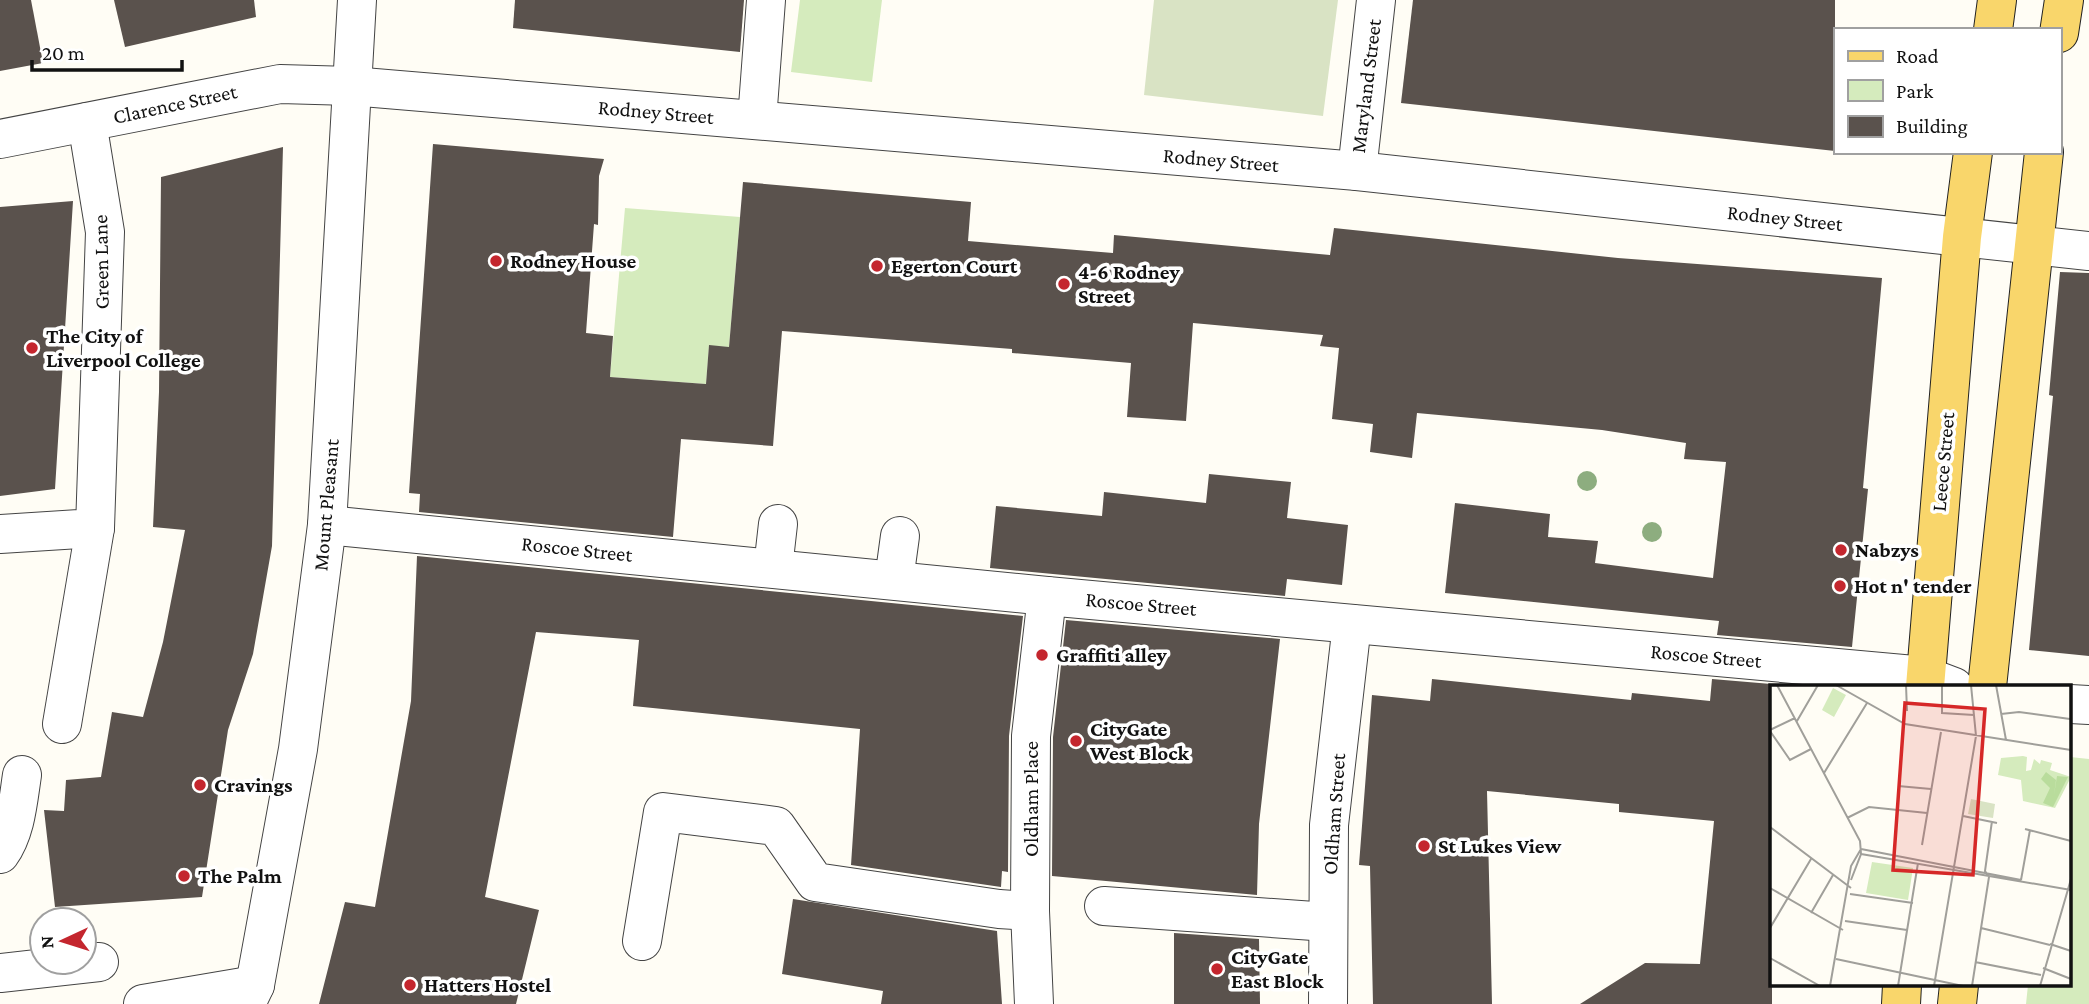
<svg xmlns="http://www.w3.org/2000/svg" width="2089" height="1004" font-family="'Crimson Pro',serif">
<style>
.green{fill:#d5ebbd}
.cemetery{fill:#d9e3c4}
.building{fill:#5a524d}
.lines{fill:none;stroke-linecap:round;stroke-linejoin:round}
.minor-casing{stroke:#444;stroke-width:40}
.major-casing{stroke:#222;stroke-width:40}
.minor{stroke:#fff;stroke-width:38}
.major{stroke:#f9d66b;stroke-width:38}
.tree{fill:#8dad7f}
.poi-dot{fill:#c4262e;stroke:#fff;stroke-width:2.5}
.labels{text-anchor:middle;stroke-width:7;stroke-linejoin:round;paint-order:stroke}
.street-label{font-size:21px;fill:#111;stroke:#fff}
.poi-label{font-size:21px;font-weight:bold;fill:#111;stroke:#fff;text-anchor:start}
.inset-road{fill:none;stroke:#a09f9a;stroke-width:2}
.view{fill:#d62828;fill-opacity:0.15;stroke:#d62828;stroke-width:3.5}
.inset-edge{fill:none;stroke:#111;stroke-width:3.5}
</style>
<rect width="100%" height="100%" fill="#fffdf5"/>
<g class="green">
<path d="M800 0H882L872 82 791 72Z"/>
<path d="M625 208 740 217 729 347 709 346 706 384 610 377Z"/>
<path d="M2070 757 2089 759V1004H2026L2028 985H2070Z"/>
</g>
<path class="cemetery" d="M1154 0H1338L1323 116 1144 95Z"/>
<g class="building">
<path d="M0 0H31L43 63 0 71Z"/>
<path d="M114 0H254L256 17 125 47Z"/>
<path d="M515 0H744L740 52 513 28Z"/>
<path d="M1413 0H1835V151L1401 103Z"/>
<path d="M433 144 604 159 599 176 598 225 594 224 586 333 613 336 610 377 706 384 709 345 729 347 743 182 971 202 968 241 1113 253 1114 235 1330 255 1334 228 1618 258 1882 278 1863 488 1868 489 1852 647 1717 635 1719 621 1445 593 1455 503 1550 514 1548 537 1598 541 1595 563 1713 578 1726 462 1684 459 1686 443 1602 430 1417 413 1412 458 1370 452 1373 424 1332 419 1339 348 1320 346 1323 335 1193 323 1186 421 1127 417 1131 363 1012 353V349L782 331 773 446 681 439 673 537 419 512 420 494 409 493Z"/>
<path d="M283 147 272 546 253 654 228 730 202 897 55 907 44 810 64 811 66 780 101 777 112 712 143 717 163 642 185 530 153 527 159 392 161 177Z"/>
<path d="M73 201 55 489 0 496V207Z"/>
<path d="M2060 272 2089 273V656L2029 650 2053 396 2049 395Z"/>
<path d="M1209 474 1291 482 1287 518 1348 525 1342 585 1287 579 1285 596 990 568 996 506 1102 516 1104 492 1206 503Z"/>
<path d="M417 556 1023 616 1009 736 1008 872 1002 871 1001 887 851 865 860 729 633 706 639 640 536 632 485 897 539 910 516 1004H319L345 902 375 907 411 701Z"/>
<path d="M1066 620 1280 639 1259 824 1257 895 1052 876 1053 737Z"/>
<path d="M1432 679 1631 700 1632 693 1710 701 1712 679 1807 687H1772V1004H1580L1645 963 1700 964 1714 821 1619 812V804L1487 791 1492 1004H1373L1370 866 1359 865 1372 695 1430 701Z"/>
<path d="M793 899 997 931 1002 1004H881L883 991 782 974Z"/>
<path d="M1174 933 1259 939 1260 1004H1174Z"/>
</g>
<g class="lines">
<defs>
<g id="minor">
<path d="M757 120 766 0"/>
<path d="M0 139 280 84 351 86 1357 171 2089 251"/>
<path d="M1357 171 1376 0"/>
<path d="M327 525 1047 596 1925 676 1954 687"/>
<path d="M0 534 95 528 105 232 87 122"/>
<path d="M773 568 778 524"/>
<path d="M894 580 900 536"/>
<path d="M2070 704 2089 705"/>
<path d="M62 724 95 528"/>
<path d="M0 854C16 832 18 801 22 775"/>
<path d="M1104 906 1328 922"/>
<path d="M642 941 663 812 776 826 815 882 999 909 1030 911"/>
<path d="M0 973 99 962"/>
<path d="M143 1004 255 985"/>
<path d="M246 1004 255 985 298 749 327 525 357 0"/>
<path d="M1034 1004 1030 911 1031 736 1047 596"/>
<path d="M1328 1004 1329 825 1352 624"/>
</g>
<g id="major">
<path d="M1993 30 1997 0"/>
<path d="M2059 33 2064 0"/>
<path d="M1925 687 1962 237 1973 152"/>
<path d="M1987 687 2044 152"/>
<path d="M1901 1004 1902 985"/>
<path d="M1957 1004 1959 985"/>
</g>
</defs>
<use href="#minor" class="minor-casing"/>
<use href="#major" class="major-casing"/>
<use href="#minor" class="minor"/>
<use href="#major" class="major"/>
</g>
<g class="tree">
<circle cx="1587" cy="481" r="10"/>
<circle cx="1652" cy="532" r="10"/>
</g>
<g class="poi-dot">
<circle cx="496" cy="261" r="7"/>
<circle cx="877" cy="266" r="7"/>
<circle cx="1064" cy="284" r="7"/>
<circle cx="32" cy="348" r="7"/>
<circle cx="1841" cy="550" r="7"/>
<circle cx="1840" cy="586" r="7"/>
<circle cx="1042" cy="655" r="7"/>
<circle cx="1076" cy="741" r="7"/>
<circle cx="200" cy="785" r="7"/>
<circle cx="1424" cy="846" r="7"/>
<circle cx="184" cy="876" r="7"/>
<circle cx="1217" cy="969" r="7"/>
<circle cx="410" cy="985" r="7"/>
</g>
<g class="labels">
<g class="street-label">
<text transform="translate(1366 86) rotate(-83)" y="7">Maryland Street</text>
<text transform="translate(175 104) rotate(-12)" y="7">Clarence Street</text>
<text transform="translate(656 112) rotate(5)" y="7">Rodney Street</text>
<text transform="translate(1221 160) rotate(5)" y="7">Rodney Street</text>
<text transform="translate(1785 218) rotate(6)" y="7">Rodney Street</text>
<text transform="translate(101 262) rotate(-91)" y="7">Green Lane</text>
<text transform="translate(1943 462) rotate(-85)" y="7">Leece Street</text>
<text transform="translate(326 505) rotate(-85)" y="7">Mount Pleasant</text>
<text transform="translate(577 549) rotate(6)" y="7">Roscoe Street</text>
<text transform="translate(1141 604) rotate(5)" y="7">Roscoe Street</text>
<text transform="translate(1706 656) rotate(5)" y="7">Roscoe Street</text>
<text transform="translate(1031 799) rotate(-90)" y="7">Oldham Place</text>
<text transform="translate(1334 814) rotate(-86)" y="7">Oldham Street</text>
</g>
<g class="poi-label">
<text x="510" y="268">Rodney House</text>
<text x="891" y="273">Egerton Court</text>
<text x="1078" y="279">4-6 Rodney<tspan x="1078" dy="24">Street</tspan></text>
<text x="46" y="343">The City of<tspan x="46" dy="24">Liverpool College</tspan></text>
<text x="1855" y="557">Nabzys</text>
<text x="1854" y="593">Hot n' tender</text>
<text x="1056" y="662">Graffiti alley</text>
<text x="1090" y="736">CityGate<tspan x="1090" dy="24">West Block</tspan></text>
<text x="214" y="792">Cravings</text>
<text x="1438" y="853">St Lukes View</text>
<text x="198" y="883">The Palm</text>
<text x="1231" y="964">CityGate<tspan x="1231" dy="24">East Block</tspan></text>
<text x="424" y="992">Hatters Hostel</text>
</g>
</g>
<g transform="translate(1770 685)">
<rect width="301" height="301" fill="#fffdf5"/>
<path d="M63 3 76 10 64 32 52 25ZM253 71 257 72 256 86 261 85 264 74 270 79 271 75 282 78 280 85 301 92 285 123 253 116 251 95 228 90 231 73ZM102 177 143 183 138 215 96 208Z" fill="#d5ebbd"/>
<path d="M276 87 286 95 284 110 287 91 298 92 283 122 273 118 280 103 271 94Z" fill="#b9dc9c"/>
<path d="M201 114 225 119 223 133 198 129Z" fill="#d9e3c4"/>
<path class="inset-road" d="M7 0 90 156 91 169 81 195M66 0 135 39 301 65M136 0 137 26M172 0V28L204 30M226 0 236 55M301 10V40M231 29 249 27 300 34M27 36 48 0M0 45 25 33M0 46 20 75 41 64M54 88 97 18M128 101 161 104M193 131 227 138M77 133 99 122 157 128M0 142 81 203M255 144 301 156M152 160 171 47M91 164 251 195M91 169 301 205M251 195 260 145M0 203 73 245M80 209 143 218M41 228 63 190M75 236 137 245M0 243 41 174M211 243 280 260M280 259 301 266M0 273 50 301M66 274 193 301M205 277 271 290M273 283 301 294M60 301 81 181 91 164M128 301 148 178M164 301 206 51 201 0M202 301 219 192 215 186 222 136M270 301 301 194"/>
<path class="view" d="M135 18 215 24 203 190 123 185Z"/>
<rect width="301" height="301" class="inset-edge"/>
</g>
<rect x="1834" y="28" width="228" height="126" fill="#ffffff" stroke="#a0a0a0" stroke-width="2"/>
<rect x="1848" y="51" width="35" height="10" fill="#f9d66b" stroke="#a0a0a0" stroke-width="2"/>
<text x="1896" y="63" font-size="21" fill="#111111">Road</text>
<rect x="1848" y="80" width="35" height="21" fill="#d5ebbd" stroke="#a0a0a0" stroke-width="2"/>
<text x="1896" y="98" font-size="21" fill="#111111">Park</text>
<rect x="1848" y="116" width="35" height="21" fill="#5a524d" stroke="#a0a0a0" stroke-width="2"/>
<text x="1896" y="133" font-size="21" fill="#111111">Building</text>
<g transform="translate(63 941) rotate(266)"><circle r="33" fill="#ffffff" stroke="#a0a0a0" stroke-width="2"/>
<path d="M0-5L12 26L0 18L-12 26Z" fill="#c4262e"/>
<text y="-10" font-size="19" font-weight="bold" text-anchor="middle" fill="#111111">N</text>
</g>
<path d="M32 60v10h150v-10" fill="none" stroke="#111111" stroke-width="3.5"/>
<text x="42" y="60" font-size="21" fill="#111111" stroke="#ffffff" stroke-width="5" paint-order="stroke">20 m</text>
</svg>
